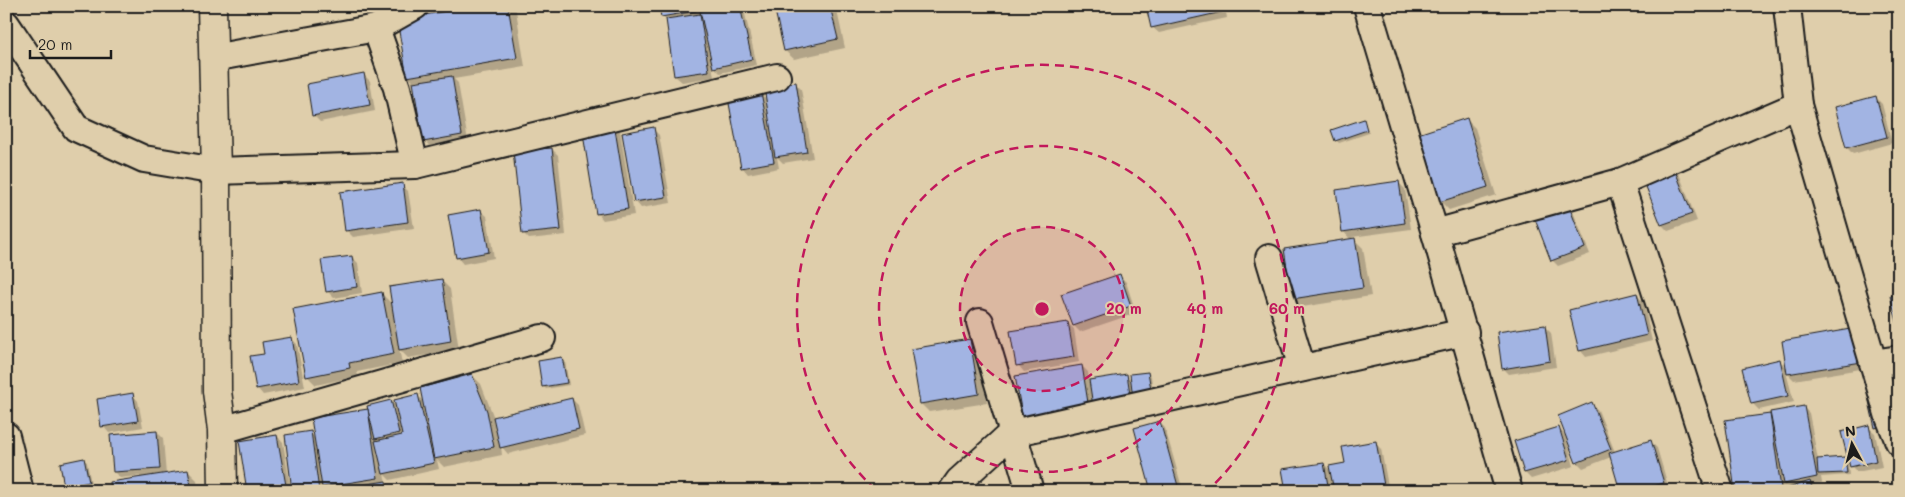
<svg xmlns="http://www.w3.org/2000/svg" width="1905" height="497" font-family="Mali,sans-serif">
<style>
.shadow{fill:#0003}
.building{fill:#a2b4e3;stroke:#1c1c1c}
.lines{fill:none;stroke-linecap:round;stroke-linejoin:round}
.minor-casing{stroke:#1c1c1c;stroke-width:30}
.tertiary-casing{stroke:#1c1c1c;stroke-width:31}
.minor{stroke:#dfceab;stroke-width:26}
.tertiary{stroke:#dfceab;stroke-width:28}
.ring{fill:none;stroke:#c2185b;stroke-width:2.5;stroke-dasharray:9 6}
.centre{fill:#c2185b;stroke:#dfceab;stroke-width:2.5}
.ring-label{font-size:15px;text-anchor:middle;font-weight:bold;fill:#c2185b;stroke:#dfceab;stroke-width:4;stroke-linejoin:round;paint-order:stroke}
</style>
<rect width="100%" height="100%" fill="#dfceab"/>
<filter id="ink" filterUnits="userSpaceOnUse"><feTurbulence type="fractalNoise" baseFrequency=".02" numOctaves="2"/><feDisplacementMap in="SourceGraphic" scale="10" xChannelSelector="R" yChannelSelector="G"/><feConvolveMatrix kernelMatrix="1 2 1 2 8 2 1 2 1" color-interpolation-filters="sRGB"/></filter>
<g filter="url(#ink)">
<g class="shadow">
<path d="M481 6H511L516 10 525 67 454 79 458 83 468 141 431 148 425 141 415 83 408 77Z"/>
<path d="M660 6H700L701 12 726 6H741L744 10 757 65 720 73 712 65 714 77 682 82 675 76 668 22 662 16Z"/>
<path d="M776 6H836L845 48 794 59 785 51Z"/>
<path d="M1147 6H1225L1227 18 1159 33 1152 27Z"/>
<path d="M364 75 370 81 375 111 320 122 314 116Z"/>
<path d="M795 83 801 89 813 158 783 163 777 157 779 168 748 174 742 167 760 93 767 100Z"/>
<path d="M1876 98 1882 104 1892 143 1853 154 1847 148Z"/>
<path d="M1363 120 1369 133 1339 143 1336 140Z"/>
<path d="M1467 120 1475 128 1496 195 1449 210 1440 201Z"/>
<path d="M614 124 620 131 634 215 603 220 597 213Z"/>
<path d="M653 129 659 135 671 203 641 208 635 201Z"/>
<path d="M552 149 558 155 566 235 529 239 523 233Z"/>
<path d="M1674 169 1680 176 1697 221 1668 231 1662 225 1645 180Z"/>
<path d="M1399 183 1405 189 1411 229 1352 237 1363 248 1371 296 1302 307 1293 298 1351 240 1343 231Z"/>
<path d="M402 185 408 191 414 228 353 237 347 231Z"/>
<path d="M1566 203 1572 209 1590 254 1558 266 1552 260Z"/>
<path d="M480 210 487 216 494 258 463 264 457 257Z"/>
<path d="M352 257 358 263 362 293 334 298 328 292Z"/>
<path d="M1120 276 1126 282 1136 313 1080 332 1074 326Z"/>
<path d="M442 281 450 289 459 350 408 358 399 349 402 363 357 372 358 376 316 385 307 376 381 293 393 305Z"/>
<path d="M1636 295 1643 301 1652 341 1586 357 1580 350Z"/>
<path d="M1068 323 1074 329 1079 362 1024 372 1018 365Z"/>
<path d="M1545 327 1551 333 1556 367 1509 374 1503 368Z"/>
<path d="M1855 329 1867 368 1794 380 1786 372 1794 402 1759 410 1753 404 1744 369 1779 360 1788 369Z"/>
<path d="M291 338 297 344 305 387 263 395 257 388 265 355Z"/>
<path d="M969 341 978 349 987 403 929 412 921 404Z"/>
<path d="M562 358 565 361 569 385 546 389 543 386Z"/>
<path d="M1082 366 1088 372 1089 381 1126 375 1132 381 1148 373 1151 376 1154 398 1030 426Z"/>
<path d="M472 375 481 384 494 418 572 399 578 405 585 435 508 454 501 446 502 455 444 467 437 460 439 469 390 480 384 474 386 482 392 491H327L323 487 324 491H294L310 433 315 438 391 401 397 407 418 396 424 402Z"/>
<path d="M132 394 138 401 143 427 109 433 103 426Z"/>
<path d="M1591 404 1598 410 1615 452 1651 442 1657 448 1669 489 1622 491 1611 457 1583 468 1577 462 1569 440H1567L1574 466 1531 479 1525 473 1559 429 1567 437Z"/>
<path d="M1803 407 1809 413 1818 460 1845 458 1848 461 1849 475 1821 477 1822 483 1812 485 1817 491H1736L1770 415 1773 418Z"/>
<path d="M1159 422 1165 428 1183 491H1152Z"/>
<path d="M1868 427 1875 433 1882 467 1857 472 1851 466Z"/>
<path d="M157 432 163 438 166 475 188 471 197 480 198 491H113L140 479V476L120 478 114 472Z"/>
<path d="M277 436 283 442 291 491H248Z"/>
<path d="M1375 443 1381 449 1389 491H1287L1324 464 1332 472Z"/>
<path d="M84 460 87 462 91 484 71 489V491L95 488 98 491H69L66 486Z"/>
</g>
<g class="building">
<path d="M474 6H508L517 58 407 77 397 20Z"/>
<path d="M659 6H695L696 11 661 17Z"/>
<path d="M720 6H740L752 59 713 68 700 11Z"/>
<path d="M774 6H830L838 39 784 51Z"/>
<path d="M1146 6H1221L1222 12 1151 28Z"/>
<path d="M700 14 709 71 674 76 666 19Z"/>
<path d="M364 73 370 105 312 116 307 84Z"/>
<path d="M452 76 462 135 423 142 413 82Z"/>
<path d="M796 82 807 152 775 157 764 87Z"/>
<path d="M761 92 774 162 741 168 728 98Z"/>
<path d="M1876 96 1887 137 1846 148 1835 107Z"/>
<path d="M1467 118 1488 187 1439 202 1418 134Z"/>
<path d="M1364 119 1367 130 1335 141 1331 130Z"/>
<path d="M614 123 628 209 596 214 582 128Z"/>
<path d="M654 127 666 197 634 202 622 133Z"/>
<path d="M552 148 561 230 522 234 513 151Z"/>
<path d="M1674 168 1692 214 1661 225 1643 179Z"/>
<path d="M1399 181 1405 223 1342 232 1336 190Z"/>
<path d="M403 183 408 222 345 231 340 192Z"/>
<path d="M1567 201 1585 248 1551 261 1533 214Z"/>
<path d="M481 209 489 252 456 258 448 215Z"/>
<path d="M1355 238 1363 288 1292 299 1284 249Z"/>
<path d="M352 256 357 287 326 292 321 260Z"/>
<path d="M1120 274 1131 306 1073 326 1061 294Z"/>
<path d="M442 279 451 341 399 350 389 287Z"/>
<path d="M382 292 394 354 349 363 350 368 306 377 293 309Z"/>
<path d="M1637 293 1647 335 1579 351 1569 310Z"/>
<path d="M1899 294V329L1890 296Z"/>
<path d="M1068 322 1074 357 1016 366 1010 331Z"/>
<path d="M1545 325 1550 361 1502 369 1497 332Z"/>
<path d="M1856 328 1862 362 1787 374 1782 341Z"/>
<path d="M292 337 299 381 256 389 250 356 264 354 262 342Z"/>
<path d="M970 339 979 394 920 404 911 349Z"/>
<path d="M562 357 567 383 542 387 538 361Z"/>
<path d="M1780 359 1788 396 1751 404 1742 368Z"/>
<path d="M1082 365 1089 409 1023 420 1015 376Z"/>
<path d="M1148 372 1152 395 1133 398 1130 374Z"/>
<path d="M472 374 487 411 494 447 434 459 420 388Z"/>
<path d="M1127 374 1131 400 1093 406 1089 380Z"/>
<path d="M133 393 138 421 101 427 97 399Z"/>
<path d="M418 394 434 463 383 474 375 441 402 435 394 400Z"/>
<path d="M1880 394 1887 425 1875 428 1868 397Z"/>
<path d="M572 398 579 429 500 448 493 417Z"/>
<path d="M391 400 399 433 375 439 367 406Z"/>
<path d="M1592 402 1611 449 1576 463 1558 416Z"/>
<path d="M1804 406 1817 477 1784 484 1770 412Z"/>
<path d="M368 409 378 478 322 487 311 418Z"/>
<path d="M1770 414 1781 488 1735 491 1725 420Z"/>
<path d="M1160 421 1178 486 1151 491 1134 428Z"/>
<path d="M1869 425 1876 461 1850 467 1841 432Z"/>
<path d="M1559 427 1569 460 1524 473 1514 441Z"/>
<path d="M157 431 160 469 113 472 110 435Z"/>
<path d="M311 431 319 491H292L285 435Z"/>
<path d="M277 435 287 491H247L239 441Z"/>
<path d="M1651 440 1664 483 1637 491H1620L1609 453Z"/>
<path d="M1376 441 1385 491H1334L1329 466 1345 463 1342 447Z"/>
<path d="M1845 457 1847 473 1818 474 1817 459Z"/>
<path d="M84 458 89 482 64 487 60 463Z"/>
<path d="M1324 463 1329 491H1286L1282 469Z"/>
<path d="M188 470 192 491H111L110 482Z"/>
<path d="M386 481 388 491H343V488Z"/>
<path d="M1810 481 1813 491H1778Z"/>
<path d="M429 485 430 491H405Z"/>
<path d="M95 487 96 491H57Z"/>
</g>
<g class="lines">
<defs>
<g id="minor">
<path d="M1367 6 1435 233"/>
<path d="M1787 6 1798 105"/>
<path d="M6 24 76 128 144 159 216 171 415 165 777 77"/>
<path d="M376 28 397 88 415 165"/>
<path d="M213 58 376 28 415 6"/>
<path d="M1620 182 1720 491"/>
<path d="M1269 258 1302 368"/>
<path d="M980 322 1030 491"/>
<path d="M1873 363 1899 359"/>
<path d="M222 430 542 338"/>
<path d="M6 436 20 491"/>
<path d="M952 491 959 481 1012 433 1465 332"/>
<path d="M1509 491 1435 233 1620 182 1798 105 1889 417 1899 442"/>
</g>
<path id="tertiary" d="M212 6 216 171 217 391 222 430 223 491"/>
</defs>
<use href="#minor" class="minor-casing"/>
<use href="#tertiary" class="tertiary-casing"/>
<use href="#minor" class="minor"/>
<use href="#tertiary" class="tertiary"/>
</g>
</g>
<circle cx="1042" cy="309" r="82" fill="#c2185b" fill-opacity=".12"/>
<g class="ring">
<circle cx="1042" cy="309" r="82"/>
<circle cx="1042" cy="309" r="163"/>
<path d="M876 490A245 245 0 1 1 1208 490"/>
</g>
<circle cx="1042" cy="309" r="8" class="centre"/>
<g class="ring-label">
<text x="1124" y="314">20 m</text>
<text x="1205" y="314">40 m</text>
<text x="1287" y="314">60 m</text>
</g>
<rect width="1905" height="497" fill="none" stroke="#dfceab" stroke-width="25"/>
<rect x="12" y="12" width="1880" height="472" fill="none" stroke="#1c1c1c" stroke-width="2" filter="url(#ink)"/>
<g transform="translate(1852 444) rotate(353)" stroke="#dfceab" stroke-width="4" paint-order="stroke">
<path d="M0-4L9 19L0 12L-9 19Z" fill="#1c1c1c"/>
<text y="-8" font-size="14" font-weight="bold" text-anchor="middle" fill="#1c1c1c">N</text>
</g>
<path d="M30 50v8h81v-8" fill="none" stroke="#1c1c1c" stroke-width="2.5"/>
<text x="38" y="50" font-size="15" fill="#1c1c1c" stroke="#dfceab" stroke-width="4" paint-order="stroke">20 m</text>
</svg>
